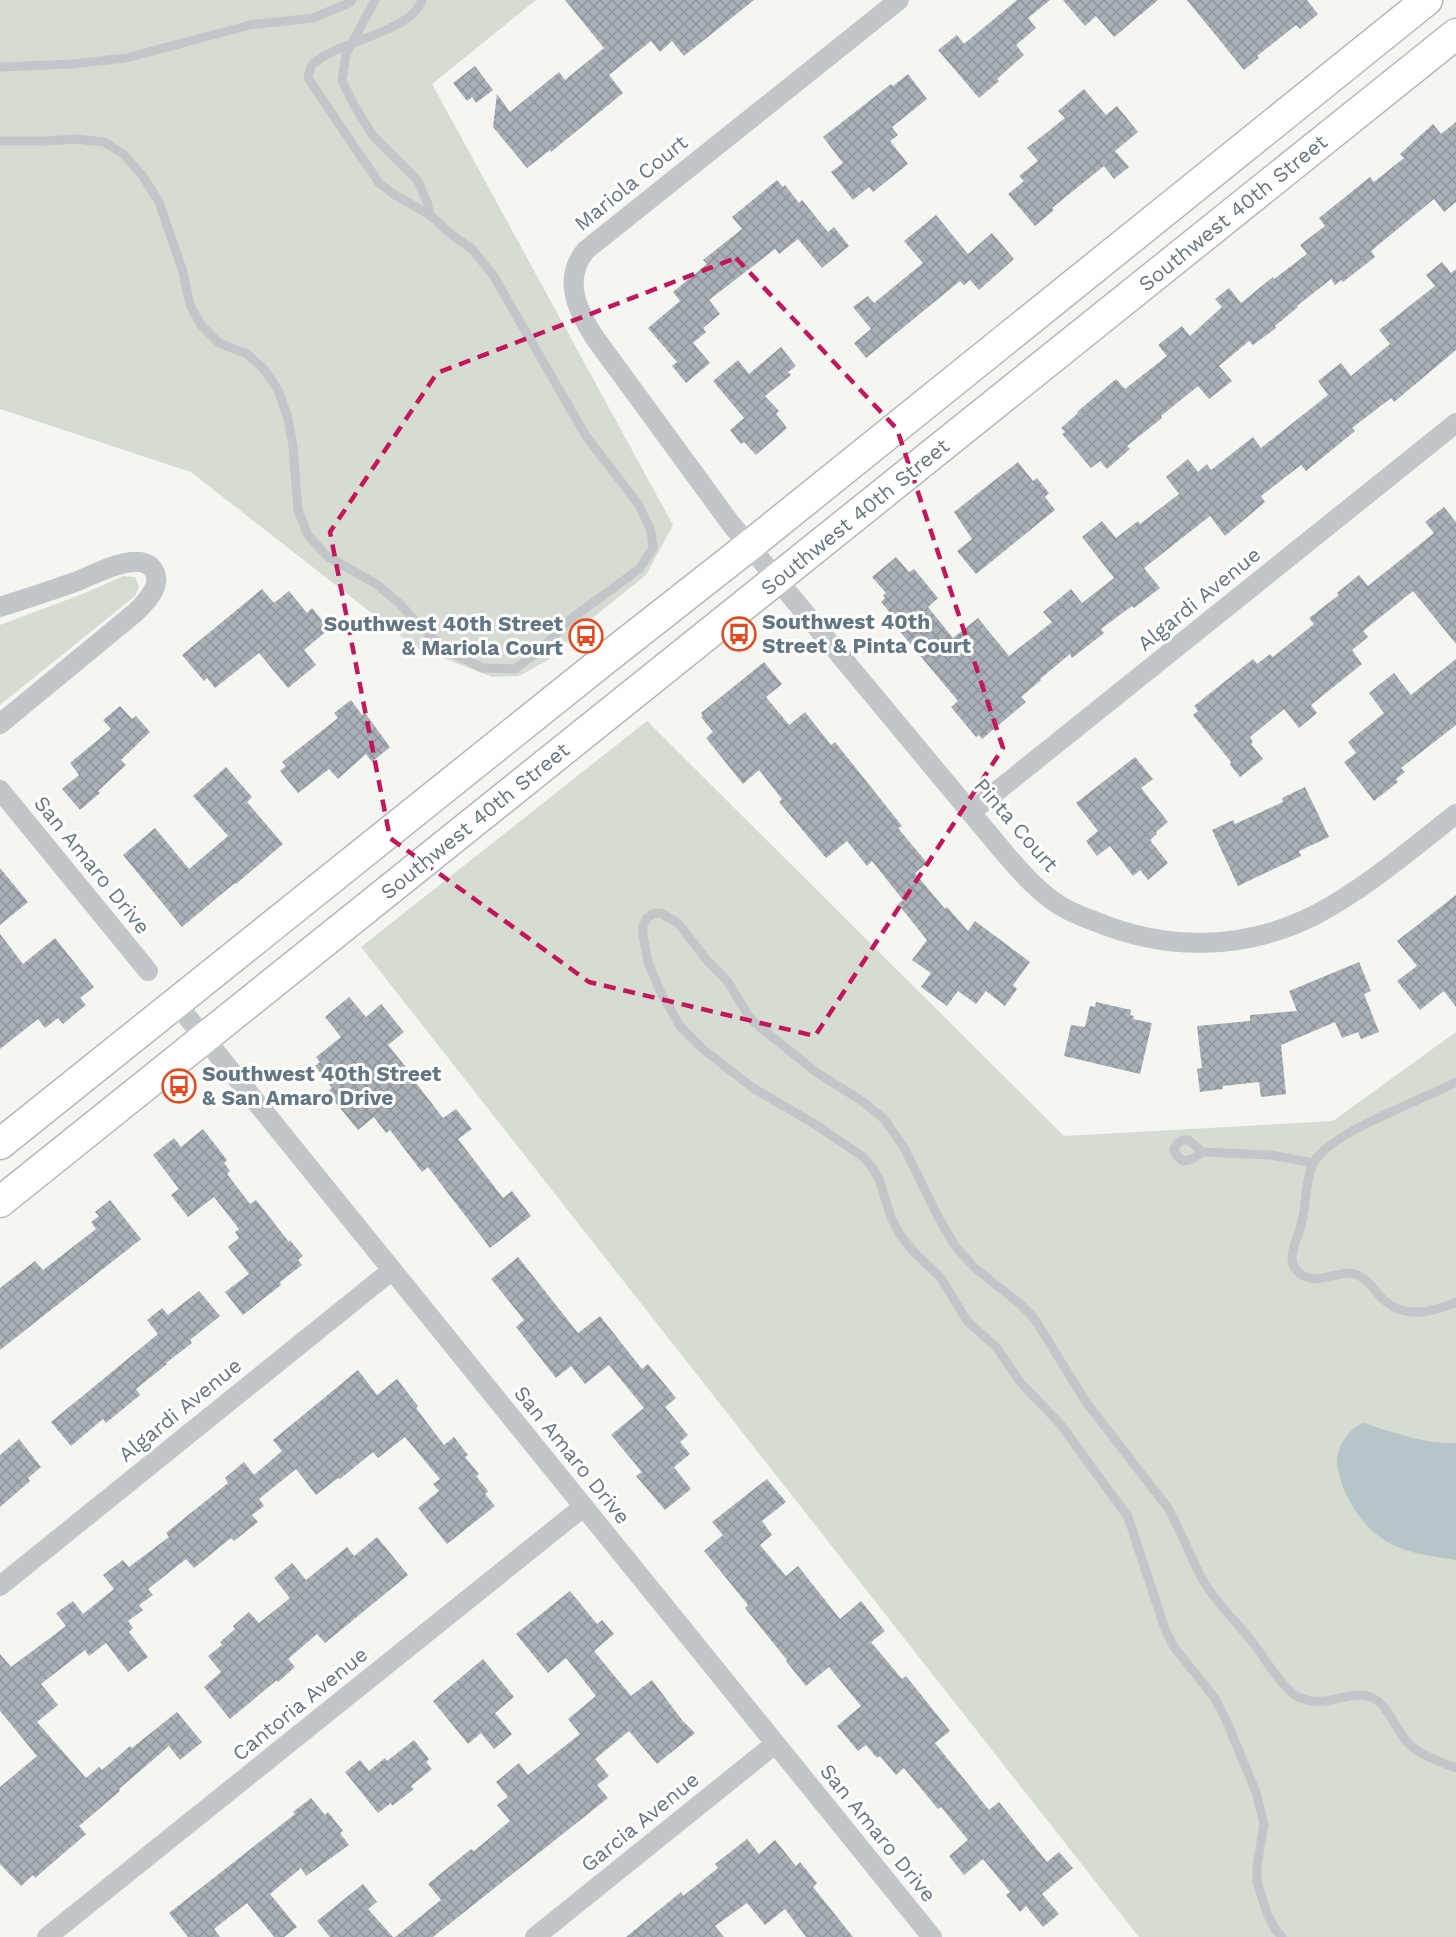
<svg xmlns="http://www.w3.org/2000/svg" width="1456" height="1937" font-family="'Work Sans',sans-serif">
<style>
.grass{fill:#d6dcd2}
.water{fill:#b7c5c8}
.building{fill:url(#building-cross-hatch)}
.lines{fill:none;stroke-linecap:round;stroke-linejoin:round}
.primary-casing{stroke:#b3b8bb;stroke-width:33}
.service{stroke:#c2c6c9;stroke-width:9}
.minor{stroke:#c2c6c9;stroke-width:20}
.primary{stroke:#fff;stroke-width:30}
.marked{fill:none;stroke:#c2185b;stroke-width:4.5;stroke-dasharray:12 8;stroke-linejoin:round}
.labels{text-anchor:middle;stroke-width:6;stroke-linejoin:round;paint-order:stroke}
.street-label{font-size:21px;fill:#637683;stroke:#fff}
.poi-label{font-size:21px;font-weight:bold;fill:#637683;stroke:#fff;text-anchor:start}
</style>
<defs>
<pattern id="building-cross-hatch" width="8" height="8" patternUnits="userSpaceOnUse" patternTransform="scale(1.5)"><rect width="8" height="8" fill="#a9b1b7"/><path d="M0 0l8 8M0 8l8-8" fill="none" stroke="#8d959a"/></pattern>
</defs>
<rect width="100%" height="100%" fill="#f5f5f1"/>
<g class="grass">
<path d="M0 0H536L432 84 673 525 646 575 595 616 548 660 519 676 492 677 415 647 191 472 0 409Z"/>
<path d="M123 576 135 577 139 587 135 596 0 705V625L85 593Z"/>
<path d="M647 721 1064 1136 1333 1121 1456 1032V1937H1139L361 947Z"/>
</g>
<path class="water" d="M1362 1423C1371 1424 1377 1428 1385 1430 1408 1437 1431 1444 1456 1443V1560C1435 1557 1412 1554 1393 1545 1366 1532 1345 1501 1339 1473 1338 1469 1336 1463 1337 1459 1339 1443 1349 1430 1362 1423Z"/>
<g class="building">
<path d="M565 0H754L684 56 672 41 660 52 651 41 609 75 623 93 551 152 550 150 527 168 493 127 497 94 510 112 559 72 565 80 604 48Z"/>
<path d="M1017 0H1050L1028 18 1036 28 1016 45 1024 55 997 79 999 81 979 98 938 50 957 35 964 44Z"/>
<path d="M1063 0H1158L1114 37 1096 16 1085 26Z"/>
<path d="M1187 0H1307L1318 14 1300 29 1296 25 1257 56 1259 58 1244 70Z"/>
<path d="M475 66 493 90 476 103 472 97 467 101 453 83Z"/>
<path d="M908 74 927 99 892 127 898 135 890 141 908 164 873 192 869 187 853 200 831 172 843 163 823 137 891 84 893 86Z"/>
<path d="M1084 89 1106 115 1117 106 1138 132 1115 151 1129 167 1114 179 1104 166 1052 208 1054 210 1035 226 1008 194 1024 181 1019 176 1038 161 1027 148 1065 118 1058 111Z"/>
<path d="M1456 122V202L1444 212 1434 199 1371 251 1375 257 1343 282 1341 280 1335 285 1331 279 1297 306 1298 307 1275 326 1276 328 1253 345 1249 341 1219 366 1232 381 1209 399 1198 386 1161 416 1162 418 1127 446 1130 449 1107 469 1100 461 1091 468 1062 434 1065 432 1061 428 1078 413 1077 412 1116 379 1125 389 1167 356 1158 345 1182 326 1190 336 1222 307 1215 299 1229 288 1241 303 1273 277 1274 279 1307 254 1300 245 1325 226 1319 218 1370 177 1374 182 1404 158 1400 154 1433 124 1441 134Z"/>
<path d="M777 180 783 187 785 185 799 203 802 200 828 232 834 227 849 246 822 268 798 239 779 254 775 249 709 300 720 314 703 328 706 332 693 343 710 363 686 383 672 366 677 362 648 328 680 301 673 292 707 264 703 260 742 229 732 217Z"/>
<path d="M936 215 968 254 992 233 1014 259 979 290 970 280 964 285 960 281 866 358 854 343 871 329 853 307 868 296 874 303 923 263 904 241Z"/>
<path d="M1442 262 1451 273 1456 269V350L1394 402 1391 398 1352 428 1355 431 1306 471 1301 465 1261 496 1265 502 1225 536 1210 516 1144 568 1160 588 1134 608 1132 606 1101 629 1104 633 1072 658 1070 654 1040 679 1041 680 1021 697 1026 702 982 739 979 735 976 737 951 707 958 701 892 622 896 620 881 602 885 598 883 595 886 593 872 577 896 557 909 572 914 569 938 598 928 607 953 638 978 618 1009 656 1052 622 1043 612 1071 589 1082 603 1114 578 1082 537 1102 521 1116 538 1138 521 1140 524 1179 494 1166 477 1188 459 1198 472 1207 464 1211 470 1253 437 1261 448 1328 395 1318 381 1341 363 1351 376 1390 344 1379 330 1435 286 1426 275Z"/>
<path d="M781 347 796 366 788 372 791 375 765 396 779 411 776 414 787 428 756 455 744 442 741 444 730 430 744 418 713 381 738 360 749 374Z"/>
<path d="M1018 462 1033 481 1037 478 1049 493 1045 497 1055 510 976 574 957 551 972 539 954 512Z"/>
<path d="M1444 507 1456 522V644L1413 591 1363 631 1368 637 1352 650 1362 664 1311 705 1317 713 1299 728 1284 709 1250 737 1253 742 1251 744 1263 759 1240 777 1230 765 1231 762 1193 715 1198 711 1194 706 1253 659 1257 664 1270 654 1273 657 1314 624 1309 618 1339 595 1337 593 1359 575 1368 586 1434 533 1425 522Z"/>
<path d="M262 589 274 603 289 591 307 613 312 608 329 629 304 650 316 665 288 688 259 653 215 688 207 678 204 681 182 655Z"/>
<path d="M1456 659V725L1401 768 1405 772 1396 779 1398 782 1374 801 1344 762 1356 753 1348 742 1384 713 1369 693 1394 673 1411 695Z"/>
<path d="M764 662 782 684 766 697 789 725 805 712 831 745 835 742 902 826 898 828 927 863 915 873 945 909 947 907 968 931 975 921 1030 962 1013 985 1017 989 1005 1006 986 991 976 1004 958 991 947 1006 921 987 931 973 912 960 927 940 898 904 903 900 872 861 867 866 847 841 826 858 779 802 782 799 759 770 743 784 706 738 713 732 701 717 703 716 701 713Z"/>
<path d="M351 700 362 715 365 713 390 747 372 762 366 754 338 779 329 769 298 793 280 771 286 766 282 762 338 718 334 713Z"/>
<path d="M120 706 132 719 136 716 150 732 121 760 126 765 98 791 100 793 80 810 62 789 79 775 70 763 111 729 103 720Z"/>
<path d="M1135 757 1153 779 1141 788 1168 822 1156 832 1157 834 1150 840 1168 863 1148 880 1140 870 1133 876 1110 846 1097 856 1086 841 1098 831 1076 803Z"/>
<path d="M226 767 252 797 247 802 283 844 236 884 235 883 182 927 123 855 155 828 189 869 228 836 193 796Z"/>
<path d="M1305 787 1329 837 1299 851 1301 856 1238 886 1212 830 1233 820 1235 824 1283 802 1282 798Z"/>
<path d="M0 868 28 902 0 925Z"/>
<path d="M1456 895V1007L1444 991 1420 1010 1397 981 1417 966 1397 941Z"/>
<path d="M0 934 23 964 55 938 94 987 80 998 86 1005 63 1024 58 1018 45 1028 38 1019 0 1049Z"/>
<path d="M1359 962 1371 991 1364 994 1379 1032 1361 1039 1358 1032 1342 1038 1335 1022 1281 1045 1286 1094 1261 1097 1259 1082 1223 1086V1089L1200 1092 1197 1069 1202 1068 1197 1026 1250 1021V1015L1297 1011 1289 991Z"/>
<path d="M349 997 366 1017 381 1004 404 1032 388 1045 418 1082 416 1083 443 1118 456 1109 472 1129 458 1139 503 1198 512 1191 531 1216 490 1248 428 1167 422 1172 390 1130 386 1133 374 1117 358 1130 327 1092 332 1088 315 1066 320 1062 316 1057 341 1037 325 1017Z"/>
<path d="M1096 1002 1131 1010 1130 1015 1134 1016 1133 1019 1152 1023 1140 1074 1064 1056 1071 1025 1085 1027 1090 1006 1095 1007Z"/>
<path d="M203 1129 227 1160 224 1163 230 1171 227 1174 250 1204 256 1200 289 1242 290 1240 303 1256 298 1260 302 1265 280 1282 281 1285 243 1315 225 1292 249 1274 228 1247 239 1238 235 1232 239 1229 214 1197 188 1217 171 1195 179 1189 153 1155 174 1138 181 1147Z"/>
<path d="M110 1200 141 1239 0 1350V1288L35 1261 43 1270 96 1229 91 1222 99 1216 95 1212Z"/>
<path d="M518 1257 578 1333 600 1316 642 1369 648 1364 676 1398 665 1407 688 1435 680 1442 690 1454 674 1467 691 1489 665 1510 636 1476 642 1472 611 1435 644 1408 609 1365 585 1384 571 1366 556 1378 516 1327 524 1320 491 1279Z"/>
<path d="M199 1291 220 1316 190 1340 192 1343 166 1363 167 1364 136 1389 140 1395 106 1423 103 1419 71 1446 51 1422 158 1334 147 1320 162 1308 168 1315Z"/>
<path d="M358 1370 377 1395 397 1379 418 1406 416 1408 444 1445 454 1437 468 1455 465 1457 479 1474 476 1476 488 1491 485 1494 495 1506 447 1544 418 1508 439 1491 433 1484 440 1479 405 1437 378 1458 373 1452 340 1479 338 1478 316 1495 296 1469 259 1499 264 1506 252 1515 258 1522 234 1541 231 1538 194 1568 186 1559 148 1589 153 1595 139 1605 143 1610 128 1621 133 1628 129 1632 148 1657 128 1672 106 1643 89 1656 85 1650 41 1684 58 1705 37 1722 86 1778 99 1767 102 1770 130 1746 132 1748 177 1712 202 1742 180 1760 169 1746 119 1789 120 1791 79 1826 86 1834 35 1878 33 1875 21 1886 0 1864V1787L37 1756 0 1711V1654L11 1667 66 1626 56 1613 73 1601 83 1614 114 1589 103 1575 123 1560 129 1567 169 1537 166 1533 228 1483 225 1478 244 1462 254 1475 282 1451 273 1440Z"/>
<path d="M19 1439 41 1467 28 1478 30 1481 0 1507V1455Z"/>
<path d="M767 1479 786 1502 762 1521 772 1535 760 1545 786 1576 798 1566 840 1619 861 1601 885 1631 871 1642 902 1679 906 1676 950 1731 935 1743 989 1810 999 1802 1047 1862 1059 1852 1073 1868 1042 1894 1059 1914 1043 1927 1026 1906 1020 1912 1006 1895 1010 1892 983 1859 964 1875 949 1856 968 1840 941 1807 938 1809 904 1768 896 1775 880 1756 877 1758 866 1745 858 1751 837 1726 861 1706 829 1667 806 1686 786 1661 787 1660 745 1608 748 1605 704 1551 723 1535 712 1522Z"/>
<path d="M377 1537 408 1575 325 1643 317 1634 288 1659 295 1667 278 1682 277 1680 230 1719 204 1687 221 1672 208 1656 222 1645 220 1642 235 1629 233 1626 249 1612 259 1623 290 1598 274 1578 292 1563 306 1580 347 1547 354 1556Z"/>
<path d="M570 1591 597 1624 602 1620 614 1634 594 1651 631 1696 652 1680 682 1720 695 1733 657 1764 629 1731 595 1759 609 1776 597 1785 608 1798 433 1937H395L441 1900 428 1884 471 1849 474 1851 510 1821 497 1805 508 1797 496 1782 519 1763 528 1775 580 1734 568 1719 596 1696 566 1658 548 1673 516 1634Z"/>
<path d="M483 1659 514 1697 495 1713 512 1734 494 1749 481 1733 468 1744 433 1701Z"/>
<path d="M414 1740 429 1759 426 1762 432 1769 411 1786 414 1789 392 1806 391 1803 378 1813 345 1772 360 1760 369 1771 385 1758 387 1761Z"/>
<path d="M311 1798 325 1815 328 1812 343 1831 340 1833 349 1845 306 1876 301 1868 270 1894 297 1927 284 1937H274L247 1903 214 1929 220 1937H188L169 1913 295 1814 293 1812Z"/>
<path d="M747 1839 759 1854 775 1840 796 1866 800 1862 817 1883 813 1887 853 1937H806L785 1909 765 1925 747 1903 715 1926 724 1937H626L681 1892 683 1896 718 1868 715 1864Z"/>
<path d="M363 1884 377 1902 368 1909 393 1937H330L317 1921Z"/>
</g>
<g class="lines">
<defs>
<g id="primary">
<path d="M0 1144 604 660 749 546 1427 0"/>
<path d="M0 1202 1456 34"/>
</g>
</defs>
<use href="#primary" class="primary-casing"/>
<g class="service">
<path d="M422 0C412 31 345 40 320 59 317 61 314 62 312 65 310 68 309 74 308 78L379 183 395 195 430 215"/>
<path d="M0 67 72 64 126 58 250 25 313 18 349 3 352 0"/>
<path d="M0 141H46L76 139 104 142 123 154 142 175 159 202 183 272 190 305 201 325 219 343 247 354 264 369 278 390 288 418 293 446 298 510 308 535 327 556 376 584 399 603 426 632 447 651 483 668 515 669 539 651 571 619 639 569 653 548 651 531 639 505 586 436 493 275 472 249 453 236 430 215 427 202 418 181 373 136 354 105 342 81 346 54 375 0"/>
<path d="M1456 1082C1424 1100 1325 1133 1312 1166 1304 1187 1307 1210 1299 1232 1293 1247 1285 1267 1304 1276 1322 1285 1340 1268 1358 1275 1369 1280 1375 1292 1384 1300 1405 1319 1432 1313 1456 1302"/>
<path d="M1203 1152 1192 1159 1183 1161 1176 1155 1174 1149 1177 1144 1183 1140H1188L1203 1152 1270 1155 1313 1163"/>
<path d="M1282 1937 1275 1929 1267 1913 1257 1882V1866L1264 1824 1256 1792 1226 1720 1214 1697 1174 1647 1165 1629 1128 1517 1061 1425 1021 1383 996 1347 967 1321 941 1278 912 1250 899 1233 891 1217 879 1179 872 1167 863 1157 818 1126 753 1088 704 1050 680 1026 661 993 648 962 643 935V926L647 918 653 914 661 913 678 923 706 959 728 982 748 1015 755 1023 816 1072 862 1101 884 1119 905 1149 937 1215 955 1246 975 1268 1019 1303 1034 1318 1086 1402 1168 1508C1182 1532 1190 1558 1204 1582 1217 1603 1234 1620 1250 1639 1262 1654 1272 1672 1285 1686 1290 1692 1296 1697 1304 1699 1326 1708 1351 1689 1371 1697 1389 1705 1395 1729 1408 1743 1421 1756 1439 1761 1456 1768"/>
</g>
<g class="minor">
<path d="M899 0 586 250C562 279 577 310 595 338L731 524 1007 856C1022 873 1035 888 1053 901 1065 910 1080 916 1094 921 1166 951 1244 951 1315 915 1366 888 1410 850 1456 814"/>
<path d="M0 607C25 599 50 591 75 582 93 575 112 564 132 562 141 561 151 563 155 573 161 587 145 603 136 612L0 724"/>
<path d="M0 790 148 971"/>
<path d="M971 812 1456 423"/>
<path d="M176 1003 932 1937"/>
<path d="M0 1586 391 1271"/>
<path d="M47 1937 583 1507"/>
<path d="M535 1937 775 1744"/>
</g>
<use href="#primary" class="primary"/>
</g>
<path class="marked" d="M736 258 897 429 1003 748 815 1036 589 982 390 838 330 532 437 373Z"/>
<defs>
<symbol id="bus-ring" viewBox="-11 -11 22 22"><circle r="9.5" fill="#fff" stroke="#e8481e" stroke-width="1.5"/><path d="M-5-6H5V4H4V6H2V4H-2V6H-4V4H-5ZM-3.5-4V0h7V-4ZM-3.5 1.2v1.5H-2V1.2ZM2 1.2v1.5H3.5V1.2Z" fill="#e8481e"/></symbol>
</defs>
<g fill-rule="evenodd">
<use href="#bus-ring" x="720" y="615" width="38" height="38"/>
<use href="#bus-ring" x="567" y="617" width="38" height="38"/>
<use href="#bus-ring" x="160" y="1067" width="38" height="38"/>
</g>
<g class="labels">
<g class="street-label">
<text transform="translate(631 183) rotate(-39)" y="7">Mariola Court</text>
<text transform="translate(1233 213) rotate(-39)" y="7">Southwest 40th Street</text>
<text transform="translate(855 517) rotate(-39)" y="7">Southwest 40th Street</text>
<text transform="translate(1199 599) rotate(-39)" y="7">Algardi Avenue</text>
<text transform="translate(475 821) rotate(-39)" y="7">Southwest 40th Street</text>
<text transform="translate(1016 825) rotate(49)" y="7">Pinta Court</text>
<text transform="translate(92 865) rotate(51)" y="7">San Amaro Drive</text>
<text transform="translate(180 1410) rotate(-39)" y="7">Algardi Avenue</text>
<text transform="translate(572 1455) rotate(51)" y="7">San Amaro Drive</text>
<text transform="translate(300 1704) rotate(-39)" y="7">Cantoria Avenue</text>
<text transform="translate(640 1822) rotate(-39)" y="7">Garcia Avenue</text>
<text transform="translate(878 1833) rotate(51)" y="7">San Amaro Drive</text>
</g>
<g class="poi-label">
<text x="762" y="629">Southwest 40th<tspan x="762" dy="24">Street &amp; Pinta Court</tspan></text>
<text x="563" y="631" text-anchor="end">Southwest 40th Street<tspan x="563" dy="24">&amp; Mariola Court</tspan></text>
<text x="202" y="1081">Southwest 40th Street<tspan x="202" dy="24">&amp; San Amaro Drive</tspan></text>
</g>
</g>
</svg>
